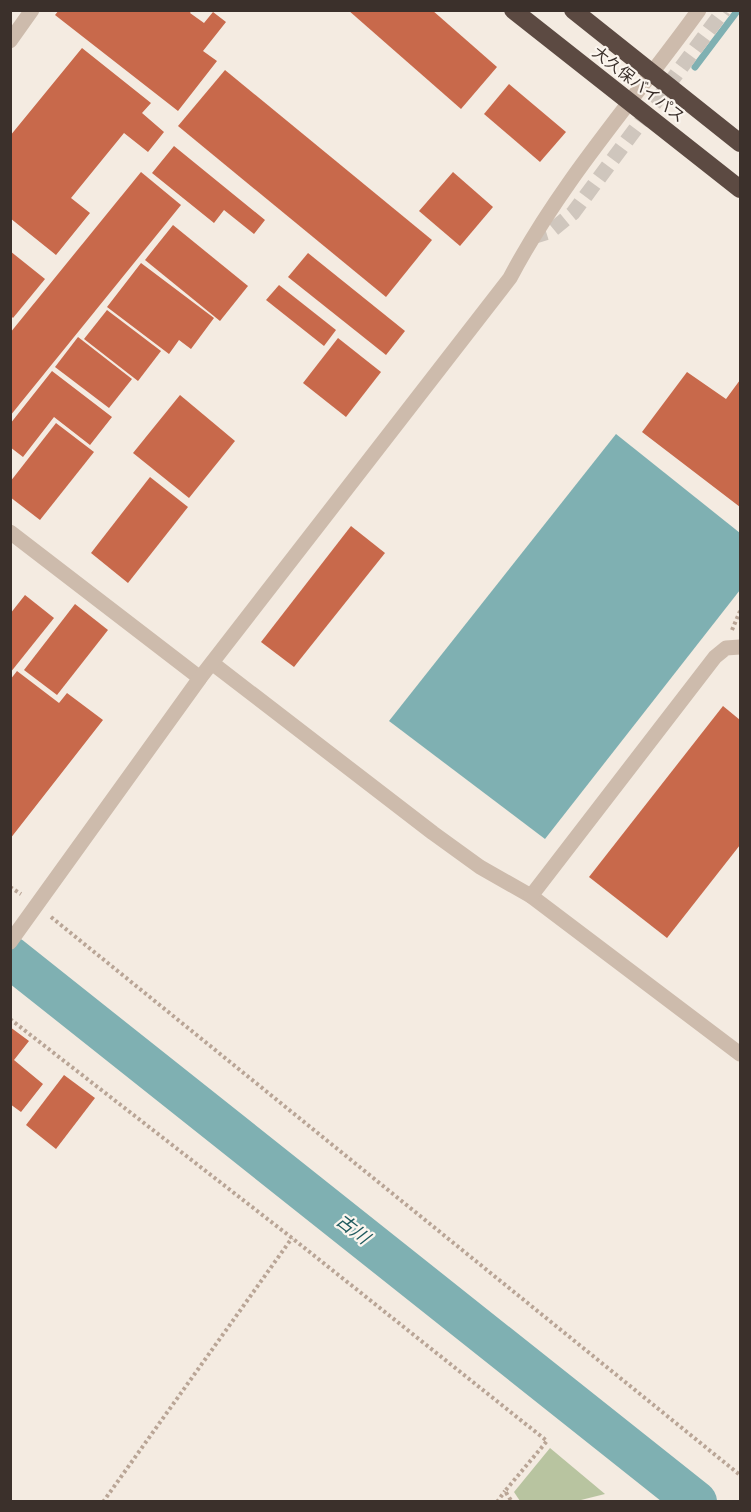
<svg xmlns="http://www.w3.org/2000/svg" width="751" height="1512" font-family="Barlow,'Noto Sans JP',sans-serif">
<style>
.green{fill:#b8c4a0}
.water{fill:#7fb0b2}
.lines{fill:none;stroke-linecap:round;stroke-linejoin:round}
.stream{stroke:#7fb0b2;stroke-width:7}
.river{stroke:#7fb0b2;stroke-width:42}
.building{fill:#c8694b}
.minor-tunnel{stroke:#cfc6bd;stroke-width:15;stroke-dasharray:15 8;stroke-linecap:butt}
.path{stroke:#b9a596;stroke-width:4;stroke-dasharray:3 3;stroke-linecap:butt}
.minor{stroke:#cdbbac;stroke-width:15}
.highway{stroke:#5c4a42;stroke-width:18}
.labels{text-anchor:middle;stroke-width:4.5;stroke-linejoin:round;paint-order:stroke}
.street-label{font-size:16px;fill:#3b302b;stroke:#fbf5ee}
.water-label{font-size:18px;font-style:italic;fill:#1f5a5e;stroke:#fbf5ee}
</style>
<rect width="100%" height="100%" fill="#f4ebe1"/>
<path class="green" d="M550 1448 605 1494 577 1501H520L514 1492Z"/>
<path class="water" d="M616 434 740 533V590L545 839 389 721Z"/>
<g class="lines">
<path class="stream" d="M695 67 738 10"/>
<path class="river" d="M10 957 696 1502"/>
</g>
<g class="building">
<path d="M59 10H192L190 13 204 23 213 12 226 22 203 51 217 61 178 111 55 15Z"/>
<path d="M348 10H432L497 67 461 109Z"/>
<path d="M82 48 151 103 142 113 164 132 148 152 124 133 71 198 90 213 56 255 10 218V136Z"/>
<path d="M225 70 432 240 386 297 178 126Z"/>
<path d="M509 84 566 132 540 162 484 114Z"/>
<path d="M174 146 265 220 254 234 224 210 214 223 152 173Z"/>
<path d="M141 172 181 205 10 416V333Z"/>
<path d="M453 172 493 207 460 246 419 211Z"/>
<path d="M173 225 248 286 220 321 145 260Z"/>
<path d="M10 251 45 279 13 318 10 315Z"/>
<path d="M308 253 405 331 386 355 288 277Z"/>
<path d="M141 263 214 318 191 349 179 340 169 354 107 307Z"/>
<path d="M279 285 336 330 324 346 266 300Z"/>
<path d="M107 310 161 351 138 381 84 339Z"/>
<path d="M78 337 132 379 109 408 55 367Z"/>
<path d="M338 338 381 372 346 417 303 383Z"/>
<path d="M52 371 112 417 90 445 54 417 23 457 10 447V424Z"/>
<path d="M687 372 726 399 740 380V507L642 432Z"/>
<path d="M180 395 235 441 189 498 133 453Z"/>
<path d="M56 423 94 452 40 520 10 497V482Z"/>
<path d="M150 477 188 507 128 583 91 553Z"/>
<path d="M351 526 385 553 294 667 261 642Z"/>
<path d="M25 595 54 618 10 673V614Z"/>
<path d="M75 604 108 630 57 695 24 670Z"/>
<path d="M17 671 59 703 67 693 103 720 10 839V680Z"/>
<path d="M723 706 740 720V845L667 938 589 877Z"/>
<path d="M10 1027 29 1041 14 1060 43 1084 21 1112 10 1104Z"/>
<path d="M64 1075 95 1098 56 1149 26 1125Z"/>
</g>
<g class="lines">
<path class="minor-tunnel" d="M532 237 551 231 573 213 724 10"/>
<g class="path">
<path d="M732 630 740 611"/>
<path d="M10 887 21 894"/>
<path d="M51 917 740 1475"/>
<path d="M10 1019 292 1238 547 1441 505 1491 512 1502"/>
<path d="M103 1502 292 1238"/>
<path d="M497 1502 505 1491"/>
</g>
<g class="minor">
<path d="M10 41 32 10"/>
<path d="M10 532 200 678"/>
<path d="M212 663 433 833 480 867 531 896 740 1054"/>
<path d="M531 896 715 657 726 648 740 647"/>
<path d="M10 942 200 678 510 278C561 181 635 99 699 10"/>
</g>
<g class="highway">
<path d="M513 10 740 189"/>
<path d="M573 10 740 143"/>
</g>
</g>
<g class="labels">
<g class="street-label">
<text transform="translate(639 84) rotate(38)" y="6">大久保バイパス</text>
</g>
<g class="water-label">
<text transform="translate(353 1229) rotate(38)" y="6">古川</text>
</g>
</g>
<rect width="751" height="1512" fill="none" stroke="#3b302b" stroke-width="24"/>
</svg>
